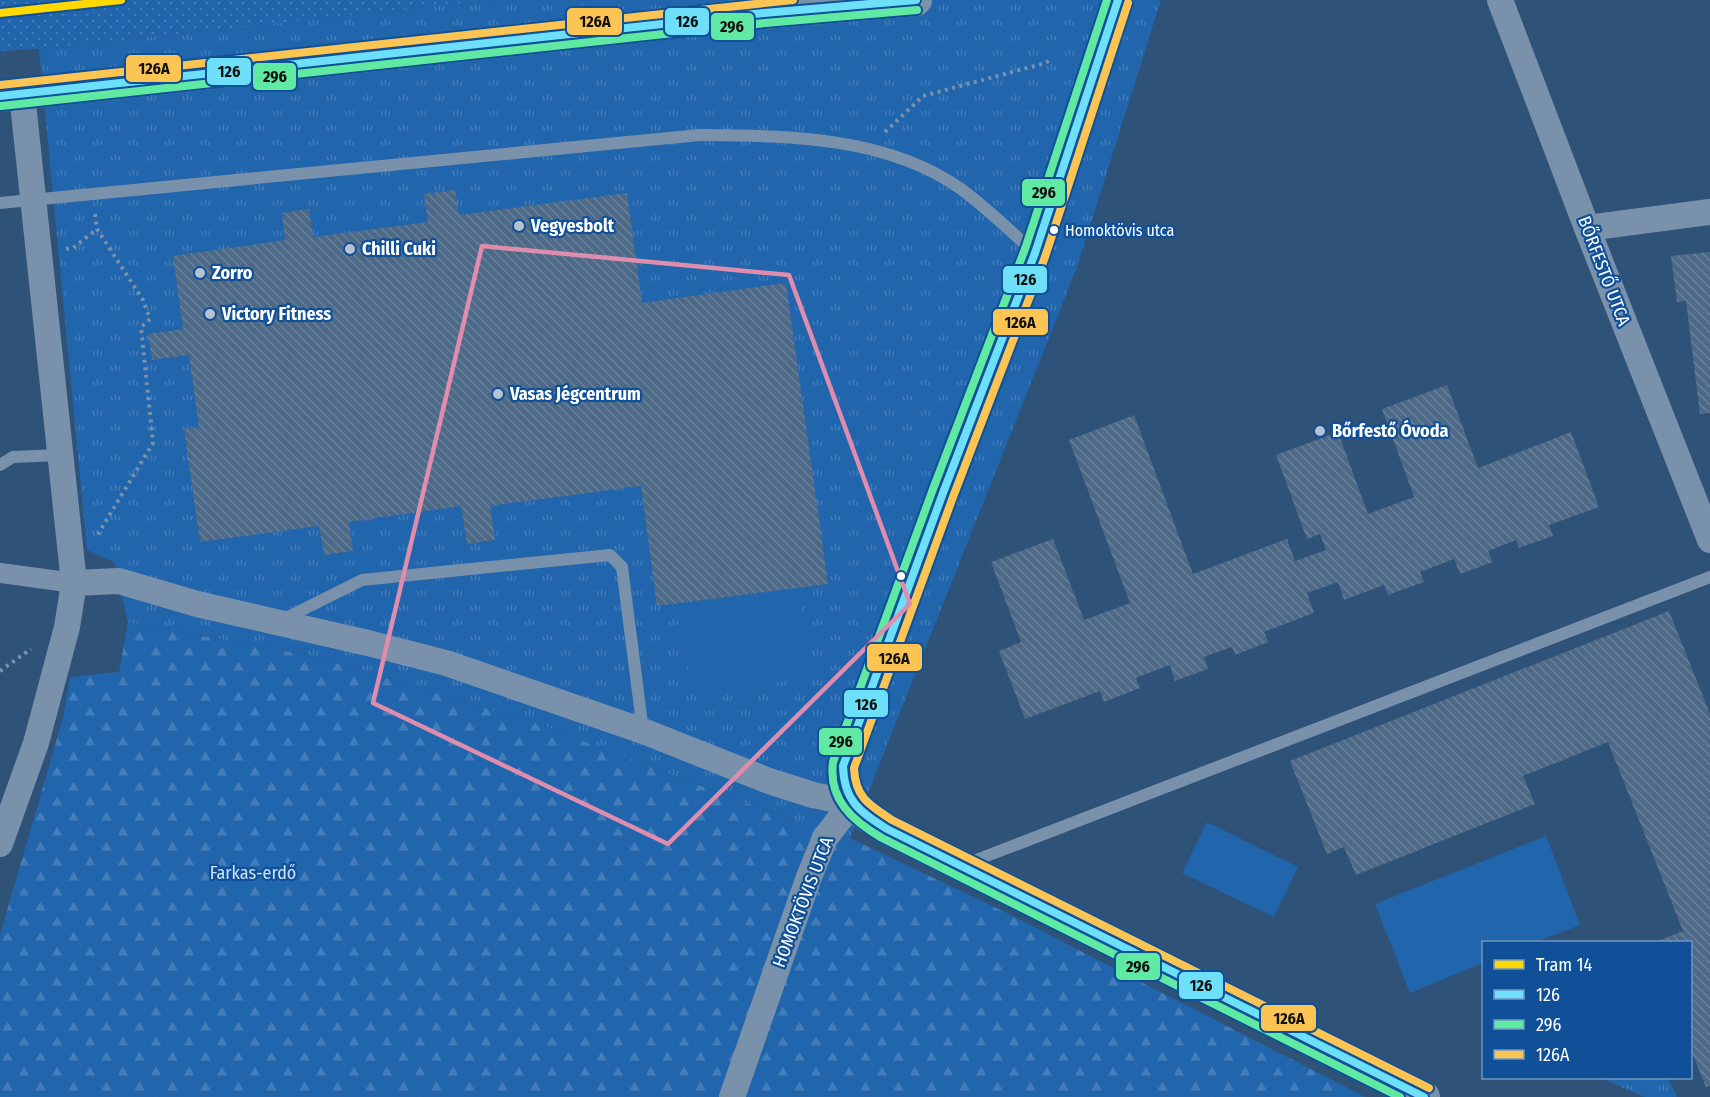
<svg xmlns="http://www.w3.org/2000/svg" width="1710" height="1097" font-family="'Fira Sans Condensed',sans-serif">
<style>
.grass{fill:url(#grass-dots)}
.forest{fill:url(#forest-firs)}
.park{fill:url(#park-tufts)}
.pitch{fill:#2165ad}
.building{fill:url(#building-back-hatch)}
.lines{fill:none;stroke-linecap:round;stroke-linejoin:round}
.path{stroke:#7991ab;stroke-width:4;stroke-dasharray:3 4.5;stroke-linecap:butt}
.service{stroke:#7991ab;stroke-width:12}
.pedestrian{stroke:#7991ab;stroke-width:20}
.minor{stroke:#7991ab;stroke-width:26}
.tertiary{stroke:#7991ab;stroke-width:32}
.bus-1-casing{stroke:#105098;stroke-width:12}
.bus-2-casing{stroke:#105098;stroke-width:12}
.bus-3-casing{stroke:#105098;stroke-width:12}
.bus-1{stroke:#6ddff8;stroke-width:8}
.bus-2{stroke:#60e9a3;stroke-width:8}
.bus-3{stroke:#fcc553;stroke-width:8}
.tram-1-casing{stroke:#105098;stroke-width:12}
.tram-1{stroke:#ffd800;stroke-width:8}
.marked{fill:none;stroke:#e08cad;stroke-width:4.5;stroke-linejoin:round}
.poi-dot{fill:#b6c2d0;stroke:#105098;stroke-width:2}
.bus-dot{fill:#fff;stroke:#105098;stroke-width:2}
.labels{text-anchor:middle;stroke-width:4.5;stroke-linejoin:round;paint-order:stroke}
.bus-label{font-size:16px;fill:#fff;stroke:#105098;text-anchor:start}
.poi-label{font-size:18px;font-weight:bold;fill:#fff;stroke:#105098;text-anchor:start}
.street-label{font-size:18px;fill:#fff;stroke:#105098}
.park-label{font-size:18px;fill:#c9e3fe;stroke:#105098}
.line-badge{stroke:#105098;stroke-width:2}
.pale-badge-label{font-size:16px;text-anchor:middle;font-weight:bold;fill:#111}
</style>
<defs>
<pattern id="grass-dots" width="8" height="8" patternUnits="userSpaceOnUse" patternTransform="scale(1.5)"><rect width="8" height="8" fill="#2165ad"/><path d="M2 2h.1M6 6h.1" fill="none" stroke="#427cb9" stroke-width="1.8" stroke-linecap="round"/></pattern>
<pattern id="forest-firs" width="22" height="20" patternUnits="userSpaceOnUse" patternTransform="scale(1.5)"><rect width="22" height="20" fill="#2165ad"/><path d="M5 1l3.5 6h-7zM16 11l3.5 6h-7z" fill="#427cb9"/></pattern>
<pattern id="park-tufts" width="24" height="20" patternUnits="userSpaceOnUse" patternTransform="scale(1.5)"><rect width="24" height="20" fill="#2165ad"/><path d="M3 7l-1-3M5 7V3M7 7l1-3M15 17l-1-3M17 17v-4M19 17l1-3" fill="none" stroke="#427cb9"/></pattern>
<pattern id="building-back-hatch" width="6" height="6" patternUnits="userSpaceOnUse" patternTransform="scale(1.5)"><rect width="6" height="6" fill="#4d6988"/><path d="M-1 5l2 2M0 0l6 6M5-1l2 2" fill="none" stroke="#68809a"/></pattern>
</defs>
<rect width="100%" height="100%" fill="#2f5279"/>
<path class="grass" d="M0 0H493L39 49 0 51Z"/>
<path class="forest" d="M128 622 312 656 539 724 751 805 850 838 1005 912 1365 1097H0V935L63 718 70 677 119 672Z"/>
<g class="park">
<path d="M493 0H1161L1077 267 850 838 751 805 539 724 312 656 128 622 114 562 87 550 39 49Z"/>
<path d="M1601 1078H1668L1677 1097H1645Z"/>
</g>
<g class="pitch">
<path d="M798 588 809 678 691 693 680 603Z"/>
<path d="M1207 822 1298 867 1274 917 1182 873Z"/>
<path d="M1546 836 1580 925 1536 942H1484L1483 963 1410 993 1375 904Z"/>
</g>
<g class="building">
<path d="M455 190 459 215 627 193 642 303 786 283 828 584 657 606 641 486 490 506 495 540 467 544 461 506 349 522 353 551 324 555 319 526 200 542 184 429 199 427 189 355 152 360 148 334 183 329 173 256 285 240 282 213 309 209 313 237 428 222 424 194Z"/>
<path d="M1710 252V413L1700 414 1686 301 1677 302 1671 256Z"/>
<path d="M1447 385 1478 468 1571 432 1599 507 1549 525 1553 536 1519 548 1516 540 1488 551 1493 562 1460 574 1454 559 1420 572 1424 582 1388 595 1384 585 1344 600 1338 582 1307 593 1314 613 1264 632 1268 642 1235 655 1232 647 1204 657 1208 669 1175 681 1170 665 1136 678 1140 688 1104 702 1100 691 1025 719 999 651 1021 642 991 562 1053 539 1084 620 1130 603 1069 440 1134 415 1193 574 1287 539 1295 561 1326 550 1320 534 1307 539 1276 455 1338 432 1368 514 1414 497 1382 409Z"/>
<path d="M1669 611 1710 714V1086L1706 1087 1690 1048V942H1655L1683 931 1608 742 1523 776 1535 804 1356 875 1344 847 1327 854 1290 761Z"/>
</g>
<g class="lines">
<g class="path">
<path d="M885 132 923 96 1042 64 1051 60"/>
<path d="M95 214 97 229 143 300 150 319 141 327 153 443 98 534"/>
<path d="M66 249 73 248 97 229"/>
<path d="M0 671 31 649"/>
</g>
<g class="service">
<path d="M0 203 700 135C788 136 886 136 961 189 987 208 1010 231 1034 252"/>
<path d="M0 465 13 457 60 455"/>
<path d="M282 620 362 580 610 555 622 567 643 731"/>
<path d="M966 864 1710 577"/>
</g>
<path class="pedestrian" d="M0 573 74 583"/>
<g class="minor">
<path d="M1500 0 1587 228 1710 540"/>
<path d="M1587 228 1710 212"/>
<path d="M74 583 119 581 197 604 368 643 446 663 643 731 769 781 813 795 852 803 825 838 809 877 732 1097"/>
<path d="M0 844 36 743 67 627 74 583 22 94"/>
</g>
<g class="tertiary">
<path d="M1118 0 1035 253 943 493 843 766C842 802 858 811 887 829L1424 1097"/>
<path d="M0 96 764 13 916 0"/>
</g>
<defs>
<g id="bus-1">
<path d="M1118 0 1035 253 943 493 843 766C844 801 859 811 887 829L1424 1097"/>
<path d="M0 96 764 13 916 0"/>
</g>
<g id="bus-2">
<path d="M1107 0 1025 249 933 489 833 762C828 800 853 821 882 838L1400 1097"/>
<path d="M1 106 765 23 917 10"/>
</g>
<g id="bus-3">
<path d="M1128 3 1045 257 953 497 854 768C855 797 869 805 892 820L1429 1088"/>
<path d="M0 85 793 0"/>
</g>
</defs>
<use href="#bus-1" class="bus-1-casing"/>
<use href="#bus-2" class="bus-2-casing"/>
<use href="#bus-3" class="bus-3-casing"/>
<use href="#bus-1" class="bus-1"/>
<use href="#bus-2" class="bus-2"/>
<use href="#bus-3" class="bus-3"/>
<defs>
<path id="tram-1" d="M0 13 121 0"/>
</defs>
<use href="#tram-1" class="tram-1-casing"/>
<use href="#tram-1" class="tram-1"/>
</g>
<path class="marked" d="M482 246 789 275 910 604 668 844 373 703Z"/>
<g class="poi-dot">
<circle cx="519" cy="226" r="6"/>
<circle cx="350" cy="249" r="6"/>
<circle cx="200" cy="273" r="6"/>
<circle cx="210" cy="314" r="6"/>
<circle cx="498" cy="394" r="6"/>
<circle cx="1320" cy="431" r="6"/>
</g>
<g class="bus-dot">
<circle cx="1054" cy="230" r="5"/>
<circle cx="901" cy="576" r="5"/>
</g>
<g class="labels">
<g class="bus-label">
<text x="1065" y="236">Homoktövis utca</text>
</g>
<g class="poi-label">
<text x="531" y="232">Vegyesbolt</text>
<text x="362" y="255">Chilli Cuki</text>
<text x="212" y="279">Zorro</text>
<text x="222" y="320">Victory Fitness</text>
<text x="510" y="400">Vasas Jégcentrum</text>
<text x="1332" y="437">Bőrfestő Óvoda</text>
</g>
<g class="street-label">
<text transform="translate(1604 271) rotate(69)" y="6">BŐRFESTŐ UTCA</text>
<text transform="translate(803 902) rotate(-69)" y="6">HOMOKTÖVIS UTCA</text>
</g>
<g class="park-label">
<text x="253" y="879">Farkas-erdő</text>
</g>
</g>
<g class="line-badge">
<rect x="566" y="7" width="57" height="29" rx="6" fill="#fcc553"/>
<rect x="664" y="7" width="46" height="29" rx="6" fill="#6ddff8"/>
<rect x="710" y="12" width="45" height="29" rx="6" fill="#60e9a3"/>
<rect x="125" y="54" width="57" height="29" rx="6" fill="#fcc553"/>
<rect x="206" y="57" width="46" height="29" rx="6" fill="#6ddff8"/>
<rect x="252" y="62" width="45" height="29" rx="6" fill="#60e9a3"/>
<rect x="1021" y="178" width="45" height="29" rx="6" fill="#60e9a3"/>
<rect x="1002" y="265" width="46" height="29" rx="6" fill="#6ddff8"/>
<rect x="992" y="308" width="57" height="28" rx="6" fill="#fcc553"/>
<rect x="866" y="643" width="57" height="29" rx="6" fill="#fcc553"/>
<rect x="843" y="689" width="46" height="29" rx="6" fill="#6ddff8"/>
<rect x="818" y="727" width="45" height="29" rx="6" fill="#60e9a3"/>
<rect x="1115" y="952" width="46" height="29" rx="6" fill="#60e9a3"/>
<rect x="1178" y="971" width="46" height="29" rx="6" fill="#6ddff8"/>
<rect x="1260" y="1004" width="57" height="28" rx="6" fill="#fcc553"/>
</g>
<g class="pale-badge-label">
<text x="595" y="27">126A</text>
<text x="687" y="27">126</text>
<text x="732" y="32">296</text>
<text x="154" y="74">126A</text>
<text x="229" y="77">126</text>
<text x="275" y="82">296</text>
<text x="1044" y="198">296</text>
<text x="1025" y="285">126</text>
<text x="1020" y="328">126A</text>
<text x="894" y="664">126A</text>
<text x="866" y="710">126</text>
<text x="841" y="747">296</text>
<text x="1138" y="972">296</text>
<text x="1201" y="991">126</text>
<text x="1289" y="1024">126A</text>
</g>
<rect x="1482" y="941" width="210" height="138" fill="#105098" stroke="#7096c1" stroke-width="1.5"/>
<rect x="1494" y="960" width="30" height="9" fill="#ffd800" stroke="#7096c1" stroke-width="1.5"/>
<text x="1536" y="971" font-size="18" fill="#ffffff">Tram 14</text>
<rect x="1494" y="990" width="30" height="9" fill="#6ddff8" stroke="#7096c1" stroke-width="1.5"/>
<text x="1536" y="1001" font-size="18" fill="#ffffff">126</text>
<rect x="1494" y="1020" width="30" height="9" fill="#60e9a3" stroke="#7096c1" stroke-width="1.5"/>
<text x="1536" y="1031" font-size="18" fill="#ffffff">296</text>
<rect x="1494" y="1050" width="30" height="9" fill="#fcc553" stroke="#7096c1" stroke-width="1.5"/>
<text x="1536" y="1061" font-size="18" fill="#ffffff">126A</text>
</svg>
